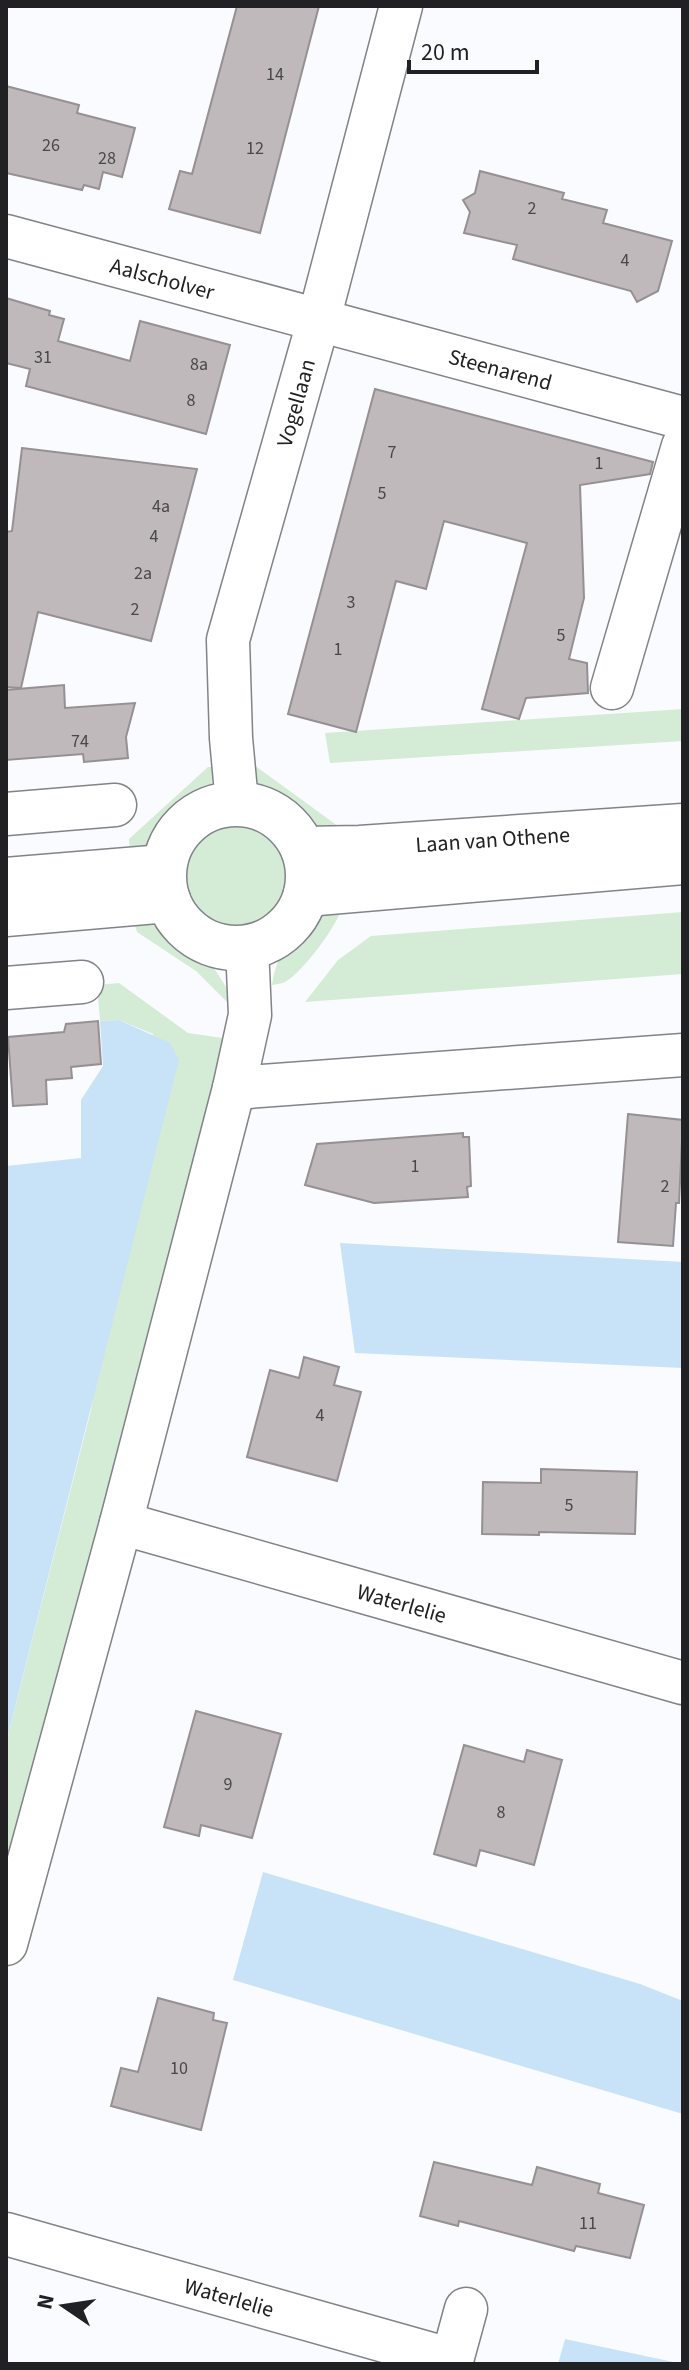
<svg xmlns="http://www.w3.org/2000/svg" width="689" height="2370" font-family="'Source Sans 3',sans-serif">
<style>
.green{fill:#d4ecd5}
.water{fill:#c8e2f8}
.building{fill:#bfb9bb;stroke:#969092;stroke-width:2}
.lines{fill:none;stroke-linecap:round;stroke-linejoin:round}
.minor-casing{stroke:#818388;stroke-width:45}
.tertiary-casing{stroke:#818388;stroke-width:47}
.minor{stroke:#fff;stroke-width:42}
.tertiary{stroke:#fff;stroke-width:44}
.labels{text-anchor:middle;stroke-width:6;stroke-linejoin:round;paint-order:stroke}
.number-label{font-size:18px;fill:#484749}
.street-label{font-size:22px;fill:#212123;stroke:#fafbfe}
</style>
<rect width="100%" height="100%" fill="#fafbfe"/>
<g class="green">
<path d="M683 709V741L330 763 325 733Z"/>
<path d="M250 762 342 829 306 834 285 812 262 801Z"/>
<path d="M208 767H216L210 790 176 817 163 835 130 856 129 839Z"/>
<circle cx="234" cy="878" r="54"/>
<path d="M343 905C338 925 303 972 285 982 283 983 273 985 272 985 277 955 282 956 301 935 316 920 320 911 343 905Z"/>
<path d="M683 912V974L305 1002 338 960 371 936Z"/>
<path d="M133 918 172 932 192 951 209 960 236 1003H228L196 971 137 932Z"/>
<path d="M119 983 188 1033 230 1039 6 1881V1743L91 1410 153 1034 119 1020 100 1021 97 985Z"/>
</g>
<g class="water">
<path d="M119 1020 170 1043 179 1060 6 1743V1166L81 1158V1100L103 1066 100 1021Z"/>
<path d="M340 1243 683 1262V1368L355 1353Z"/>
<path d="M263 1872 640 1984 683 2001V2114L233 1980Z"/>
<path d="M565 2339 683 2364H558Z"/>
</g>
<g class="building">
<path d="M237 6H319L260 233 169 209 180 171 192 174Z"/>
<path d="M6 86 79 105 77 113 135 128 122 177 103 172 99 189 84 185 82 190 6 173Z"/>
<path d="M480 171 564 193 562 199 607 210 603 223 672 241 658 291 637 302 631 291 513 259 517 245 464 233 470 212 463 200 475 193Z"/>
<path d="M6 298 50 311 49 315 64 319 58 341 130 361 140 321 230 345 206 434 26 386 30 369 6 363Z"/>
<path d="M375 389 653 462 650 474 580 485 584 598 569 659 587 663 588 693 526 698 519 719 482 709 527 543 444 521 426 589 396 581 356 732 288 714Z"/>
<path d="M22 448 197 469 151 641 38 612 21 688 6 687V532L12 531Z"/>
<path d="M64 685 65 708 135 703 126 737 128 758 84 762 83 754 6 760V690Z"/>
<path d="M98 1021 101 1064 71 1067 72 1078 46 1080 47 1104 13 1106 8 1037 64 1032 66 1024Z"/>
<path d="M628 1114 683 1120 679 1203H676L673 1246 618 1242Z"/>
<path d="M463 1133V1137H469L471 1186 467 1187 468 1197 374 1203 305 1185 317 1144Z"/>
<path d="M304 1357 339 1367 334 1385 361 1392 337 1481 247 1457 270 1370 299 1378Z"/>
<path d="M541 1469 637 1472 635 1534 539 1532V1535L482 1534 483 1482 541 1483Z"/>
<path d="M196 1711 281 1734 252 1838 201 1825 199 1836 164 1827Z"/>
<path d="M464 1745 524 1762 527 1750 562 1760 534 1865 480 1850 476 1866 434 1854Z"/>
<path d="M158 1998 214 2013 213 2020 227 2023 201 2130 111 2106 121 2068 138 2072Z"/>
<path d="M434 2162 532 2185 537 2167 600 2184 598 2193 644 2205 630 2258 576 2246 574 2251 459 2221 458 2226 420 2216Z"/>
</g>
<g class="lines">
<defs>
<g id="minor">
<path id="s1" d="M6 236 683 418"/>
<path d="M612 688 683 446"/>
<path id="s2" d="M237 803 231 738 228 640 319 319 401 6"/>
<path d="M6 814 115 805"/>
<path d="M6 988 82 982"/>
<path d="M234 1088 683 1055"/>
<path id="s3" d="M121 1523 683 1683"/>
<path d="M6 1944 121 1523 234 1088 250 1015 247 947"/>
<path id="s4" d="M6 2234 452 2360"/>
<path d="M451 2364 466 2309"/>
</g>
<g id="tertiary">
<circle cx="236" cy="876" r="72"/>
<path id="s5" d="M303 849 360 848 683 826"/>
<path d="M6 880 164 867"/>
<path d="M306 894 683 862"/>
<path d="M6 914 168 900"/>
</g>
</defs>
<use href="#minor" class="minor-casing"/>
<use href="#tertiary" class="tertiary-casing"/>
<use href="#minor" class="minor"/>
<use href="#tertiary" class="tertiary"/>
</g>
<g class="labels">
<g class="number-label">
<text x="275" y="80">14</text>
<text x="51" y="151">26</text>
<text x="255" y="154">12</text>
<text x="107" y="164">28</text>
<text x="532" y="214">2</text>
<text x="625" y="266">4</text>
<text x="43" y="363">31</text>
<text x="199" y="370">8a</text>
<text x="191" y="406">8</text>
<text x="392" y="458">7</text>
<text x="599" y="469">1</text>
<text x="382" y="499">5</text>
<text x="161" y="512">4a</text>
<text x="154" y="542">4</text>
<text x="143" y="579">2a</text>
<text x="351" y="608">3</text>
<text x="135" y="615">2</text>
<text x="561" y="641">5</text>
<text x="338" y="655">1</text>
<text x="80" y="747">74</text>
<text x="415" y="1172">1</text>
<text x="665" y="1192">2</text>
<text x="320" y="1421">4</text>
<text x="569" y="1511">5</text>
<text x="228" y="1790">9</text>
<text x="501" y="1818">8</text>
<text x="179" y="2074">10</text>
<text x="588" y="2229">11</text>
</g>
<g class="street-label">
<text dy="8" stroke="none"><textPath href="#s1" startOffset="162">Aalscholver</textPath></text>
<text dy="8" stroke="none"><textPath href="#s1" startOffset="512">Steenarend</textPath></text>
<text dy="8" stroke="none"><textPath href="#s2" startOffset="410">Vogellaan</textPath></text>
<text dy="8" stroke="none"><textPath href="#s5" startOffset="190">Laan van Othene</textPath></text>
<text dy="8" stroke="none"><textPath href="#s3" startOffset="292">Waterlelie</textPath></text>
<text dy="8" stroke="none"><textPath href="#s4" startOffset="232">Waterlelie</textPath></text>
</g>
</g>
<rect width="689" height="2370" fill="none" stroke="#212123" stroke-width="16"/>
<g transform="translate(64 2306) rotate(283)" stroke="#fafbfe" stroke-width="6" paint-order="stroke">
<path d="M0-6L14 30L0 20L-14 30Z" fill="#212123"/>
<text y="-12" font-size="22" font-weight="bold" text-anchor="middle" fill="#212123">N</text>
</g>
<path d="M409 60v12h128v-12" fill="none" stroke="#212123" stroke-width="4"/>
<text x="421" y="60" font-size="24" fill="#212123" stroke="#fafbfe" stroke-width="6" paint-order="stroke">20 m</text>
</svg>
